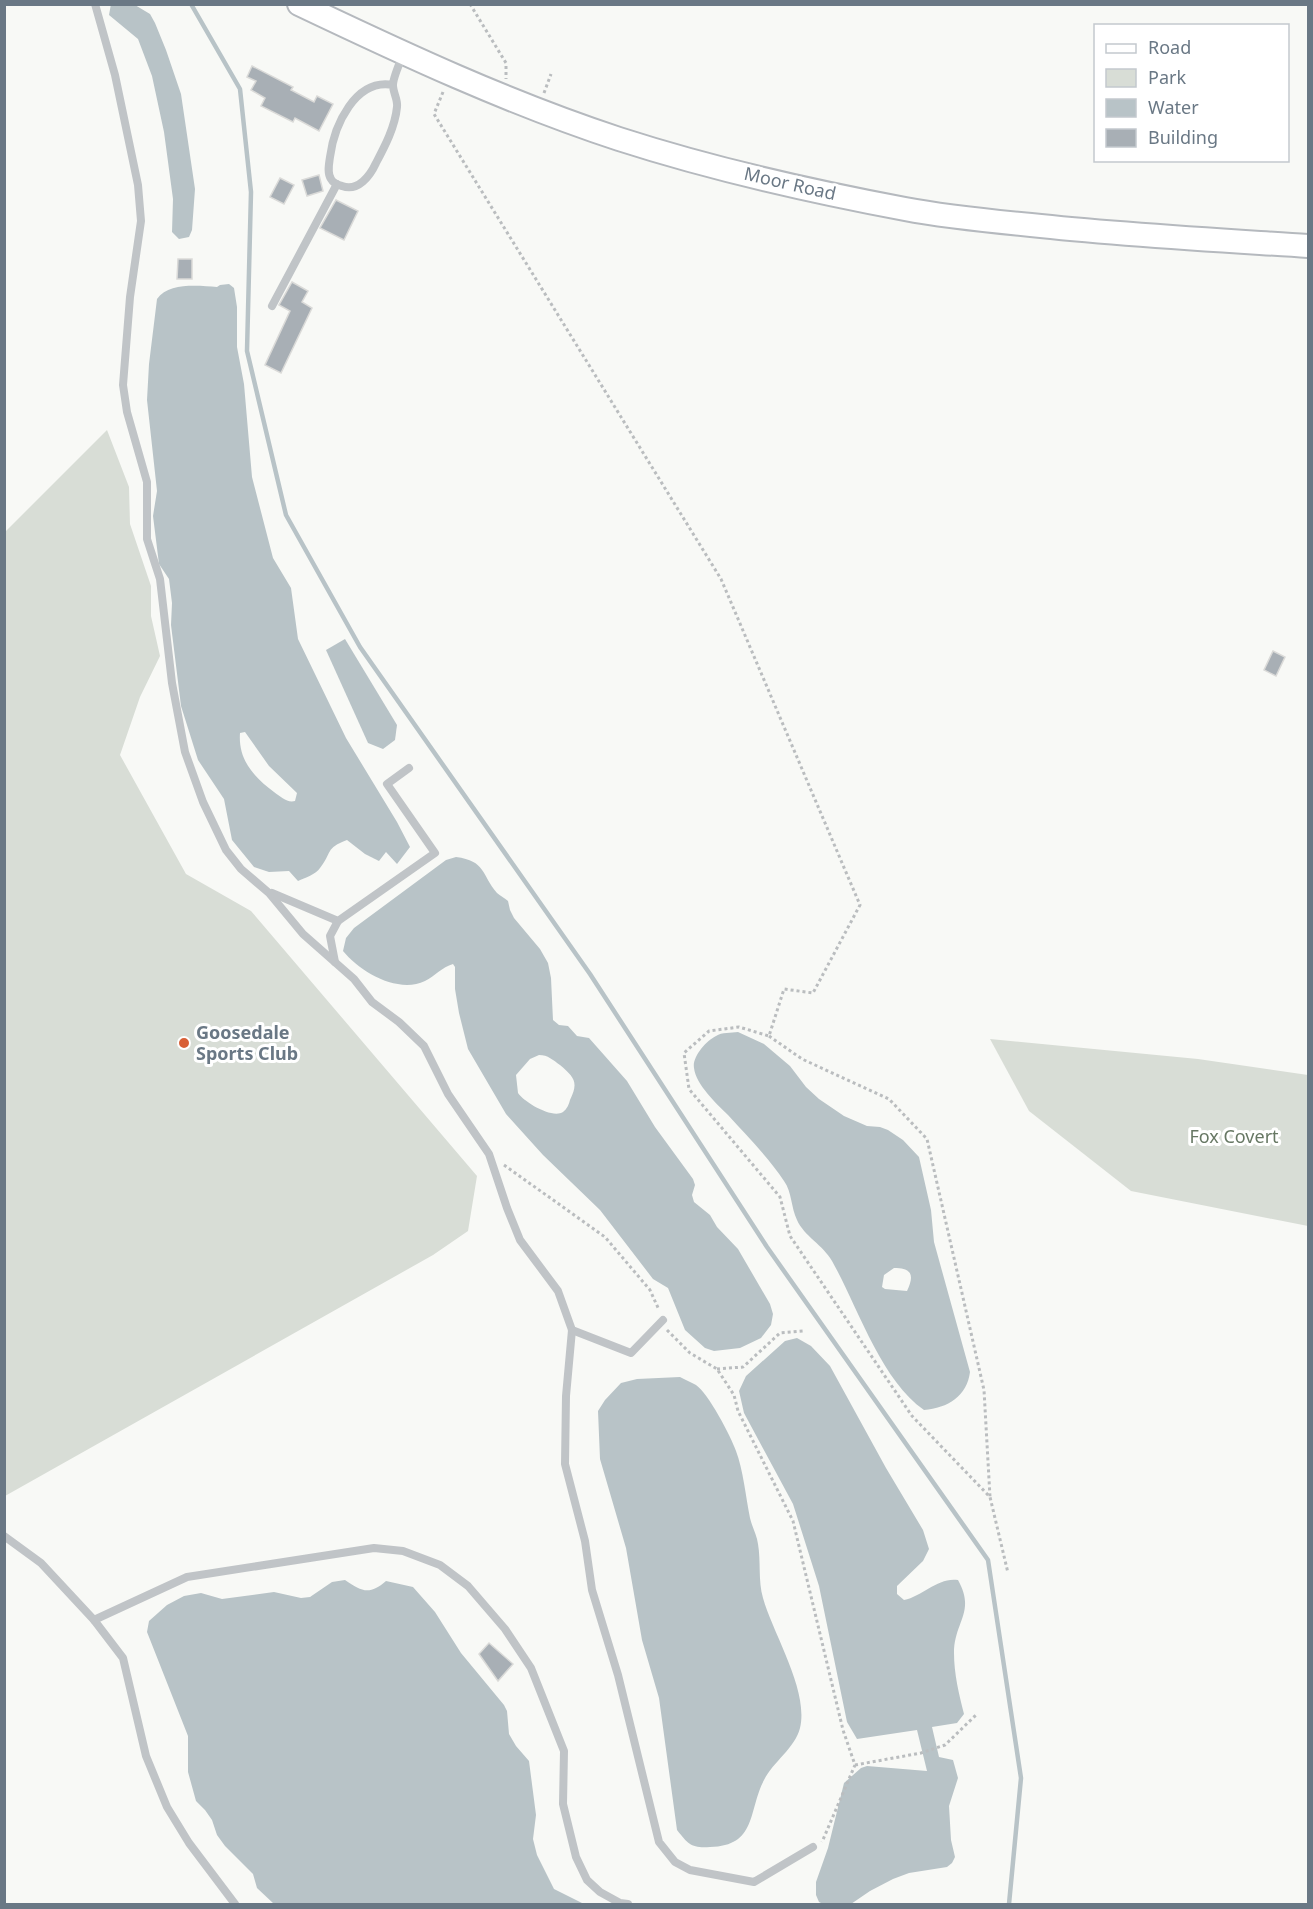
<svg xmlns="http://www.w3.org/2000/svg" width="1313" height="1909" font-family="'Noto Sans',sans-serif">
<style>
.green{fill:#d8ddd6}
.water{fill:#b8c3c7;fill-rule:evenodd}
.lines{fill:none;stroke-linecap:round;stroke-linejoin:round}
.stream{stroke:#b8c3c7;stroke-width:4.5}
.building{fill:#a8afb5;stroke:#dadad8;stroke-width:1.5}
.secondary-casing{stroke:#b5b9be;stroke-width:26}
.path{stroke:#babdbf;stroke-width:3;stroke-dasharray:3 3;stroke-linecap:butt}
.lane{stroke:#c0c4c7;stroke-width:8}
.secondary{stroke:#fff;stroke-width:22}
.poi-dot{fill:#d85f36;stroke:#fff;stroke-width:2}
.labels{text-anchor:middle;stroke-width:6;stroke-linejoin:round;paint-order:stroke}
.street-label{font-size:18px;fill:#6a7885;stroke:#fff}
.poi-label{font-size:18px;font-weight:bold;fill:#6a7885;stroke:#fff;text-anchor:start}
.park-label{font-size:18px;fill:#677864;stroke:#fff}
</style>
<rect width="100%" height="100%" fill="#f8f9f6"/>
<g class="green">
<path d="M107 430 129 487 130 524 151 586V616L160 656 140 697 120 755 186 874 251 911 477 1176 468 1231 433 1255 5 1496V532Z"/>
<path d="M990 1039 1198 1059 1308 1075V1226L1131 1191 1029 1111Z"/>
</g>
<g class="water">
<path d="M111 4 135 5 150 14 155 23 166 50 181 94 195 189 192 230 189 237 179 239 172 232 173 199 164 132 152 76 138 39 109 15Z"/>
<path d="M229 284 234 288 237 307V347L244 384 252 477 273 558 291 588 298 639 346 738 397 822 410 847 397 864 386 852 379 861 365 854 347 840C325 848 332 853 320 868 316 874 305 878 298 881L289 871 269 872 254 867 232 840 224 799 198 760 181 706 171 625 172 603 169 579 159 564 153 516 157 491 147 400 149 364 157 299C169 282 199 286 217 287L220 285ZM245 732 269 766 297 793 295 801C287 803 281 797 274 792 254 777 238 760 240 733Z"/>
<path d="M345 639 397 725 395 740 383 749 368 743 326 650Z"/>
<path d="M456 857C486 861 481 874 497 893 500 896 505 898 508 901L510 910 514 918 540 949 548 963 551 978 553 1020 559 1025 568 1026 577 1036 589 1038 627 1081 655 1127 693 1179 695 1185 692 1195 694 1202 710 1215 717 1227 738 1249 770 1304 773 1314 771 1325 761 1338 740 1348 714 1351 705 1348 685 1330 668 1288 653 1279 600 1210 543 1155 506 1114 468 1049 459 1013 455 989V967L453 964C442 967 435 976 425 981 398 994 360 972 343 951L346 938 354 928 446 860ZM539 1055C548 1055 553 1060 560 1065 574 1077 579 1082 570 1100 569 1104 567 1109 563 1112 552 1119 524 1102 518 1093L516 1075 530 1059Z"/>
<path d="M738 1032 764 1044 790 1066 806 1087 819 1099 844 1116 867 1126 880 1127 888 1130 903 1140 919 1157 931 1210 934 1242 970 1372C967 1396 948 1408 924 1410 880 1379 858 1307 832 1261 823 1245 804 1236 797 1220 791 1208 792 1192 784 1181 769 1158 747 1136 728 1115 717 1104 696 1085 694 1068 692 1057 706 1041 716 1036 722 1032 731 1033 738 1032ZM894 1268C913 1268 914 1276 907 1291L885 1289 882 1287 884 1275Z"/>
<path d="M797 1338 811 1346 830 1366 886 1468 923 1530 929 1549 923 1561 897 1586V1594L904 1600C923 1596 938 1577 958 1580 976 1612 954 1622 954 1653 954 1674 959 1694 964 1714L957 1723 932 1727 939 1757 953 1760 958 1778 949 1806 951 1840 955 1857 952 1863 947 1867 909 1873 893 1879 870 1891 851 1904H823L819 1902 816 1895V1882L828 1848 844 1783 861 1768 867 1766 927 1771 917 1730 857 1739 847 1722 819 1586 793 1504 744 1413 739 1391 746 1376 785 1341Z"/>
<path d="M680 1377C685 1380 691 1382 696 1385 708 1393 731 1436 736 1451 743 1469 746 1498 750 1518 752 1527 757 1535 758 1544 761 1561 758 1581 763 1598 773 1634 809 1690 800 1728 795 1748 773 1762 764 1780 748 1811 757 1846 710 1847 691 1848 689 1845 677 1830L659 1698 642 1640 626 1548 600 1459 598 1411 605 1400 621 1383 637 1379Z"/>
<path d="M345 1580C362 1592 370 1595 386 1581L413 1587 435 1612 461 1653 504 1705 507 1711 509 1734 516 1746 529 1761 536 1815 533 1839 537 1855 554 1889 584 1904H274L257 1888 253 1874 225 1846 217 1835 212 1820 205 1810 196 1801 188 1772V1736L147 1632 149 1621 167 1605 184 1596 201 1593 222 1599 274 1592 301 1598 310 1597 332 1582Z"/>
</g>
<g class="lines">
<path class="stream" d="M191 4 240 89 251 192 247 351 286 515 360 647 590 974 767 1247 988 1560 1021 1778 1009 1904"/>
</g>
<g class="building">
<path d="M252 66 293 87 291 90 314 102 317 96 333 104 319 131 295 118 293 122 261 106 265 98 251 90 256 81 247 77Z"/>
<path d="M319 175 323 191 307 196 302 180Z"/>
<path d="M280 178 294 185 284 204 270 197Z"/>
<path d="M336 200 358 211 344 240 320 228Z"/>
<path d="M178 259H192V279H177Z"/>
<path d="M292 282 308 291 302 302 312 308 281 373 265 365 290 311 279 305Z"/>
<path d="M1273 651 1285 657 1276 676 1264 670Z"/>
<path d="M489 1643 513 1664 498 1681 479 1654Z"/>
</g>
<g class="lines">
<defs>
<path id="secondary" d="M299 4C404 54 509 103 619 139 712 169 809 191 905 209 947 217 989 221 1031 225 1123 235 1216 240 1308 246"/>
</defs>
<use href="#secondary" class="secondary-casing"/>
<g class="path">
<path d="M470 4 506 63V79"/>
<path d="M443 92 434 114 721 579 860 905 813 993 784 989 769 1036 739 1027 709 1031 684 1053 689 1089 780 1197 790 1236 912 1416 990 1497 1008 1573"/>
<path d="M544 93 551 74"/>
<path d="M769 1036 802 1059 889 1099 927 1139 984 1390 990 1497"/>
<path d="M504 1165 605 1237 650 1290 659 1310"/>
<path d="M667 1330 690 1353 717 1369 734 1395 738 1411 793 1521 843 1730 855 1765 822 1842"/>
<path d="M717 1369 743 1367 780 1333 803 1331"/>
<path d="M855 1765 921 1753 945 1745 977 1714"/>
</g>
<g class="lane">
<path d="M95 4 115 75 138 185 141 221 130 297 123 385 127 412 147 482V539L160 579 172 683 185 752 203 802 226 850 241 869 269 893 303 934 354 979 372 1002 399 1022 424 1046 448 1094 489 1154 507 1208 520 1240 558 1291 572 1330 566 1396 565 1464 585 1541 592 1590 618 1675 659 1842 675 1862 690 1870 754 1882 813 1847"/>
<path d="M393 85C355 78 334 126 330 157 329 164 327 173 331 179 333 183 338 185 342 186 358 192 370 176 376 163 385 146 395 127 397 107 398 99 393 93 393 85 393 78 400 62 403 55"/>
<path d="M272 306 337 184"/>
<path d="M272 893 338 921 435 853 387 784 409 768"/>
<path d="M335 962 330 936 338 921"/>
<path d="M572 1330 631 1353 663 1320"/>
<path d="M4 1536 41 1563 94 1620 123 1658 146 1756 167 1807 189 1843 235 1904"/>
<path d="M94 1620 187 1577 374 1548 403 1551 440 1565 468 1586 505 1629 531 1668 564 1751 563 1804 576 1857 587 1880 600 1892 620 1903 628 1904"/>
</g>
<use href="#secondary" class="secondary"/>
</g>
<circle class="poi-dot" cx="184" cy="1043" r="6"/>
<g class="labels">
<g class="street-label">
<text transform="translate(790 184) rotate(13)" y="6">Moor Road</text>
</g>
<g class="poi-label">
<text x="196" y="1039">Goosedale<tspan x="196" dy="21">Sports Club</tspan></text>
</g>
<g class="park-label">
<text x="1234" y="1143">Fox Covert</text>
</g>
</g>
<rect width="1313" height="1909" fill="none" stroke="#6a7885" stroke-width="12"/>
<rect x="1094" y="24" width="195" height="138" fill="#ffffff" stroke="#c3c9ce" stroke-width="1.5"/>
<rect x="1106" y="44" width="30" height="9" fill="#ffffff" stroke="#c3c9ce" stroke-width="1.5"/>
<text x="1148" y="54" font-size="18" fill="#6a7885">Road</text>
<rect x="1106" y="69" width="30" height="18" fill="#d8ddd6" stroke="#c3c9ce" stroke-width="1.5"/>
<text x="1148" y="84" font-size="18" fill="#6a7885">Park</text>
<rect x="1106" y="99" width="30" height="18" fill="#b8c3c7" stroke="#c3c9ce" stroke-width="1.5"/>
<text x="1148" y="114" font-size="18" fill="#6a7885">Water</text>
<rect x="1106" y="129" width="30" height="18" fill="#a8afb5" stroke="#c3c9ce" stroke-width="1.5"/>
<text x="1148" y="144" font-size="18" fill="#6a7885">Building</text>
</svg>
